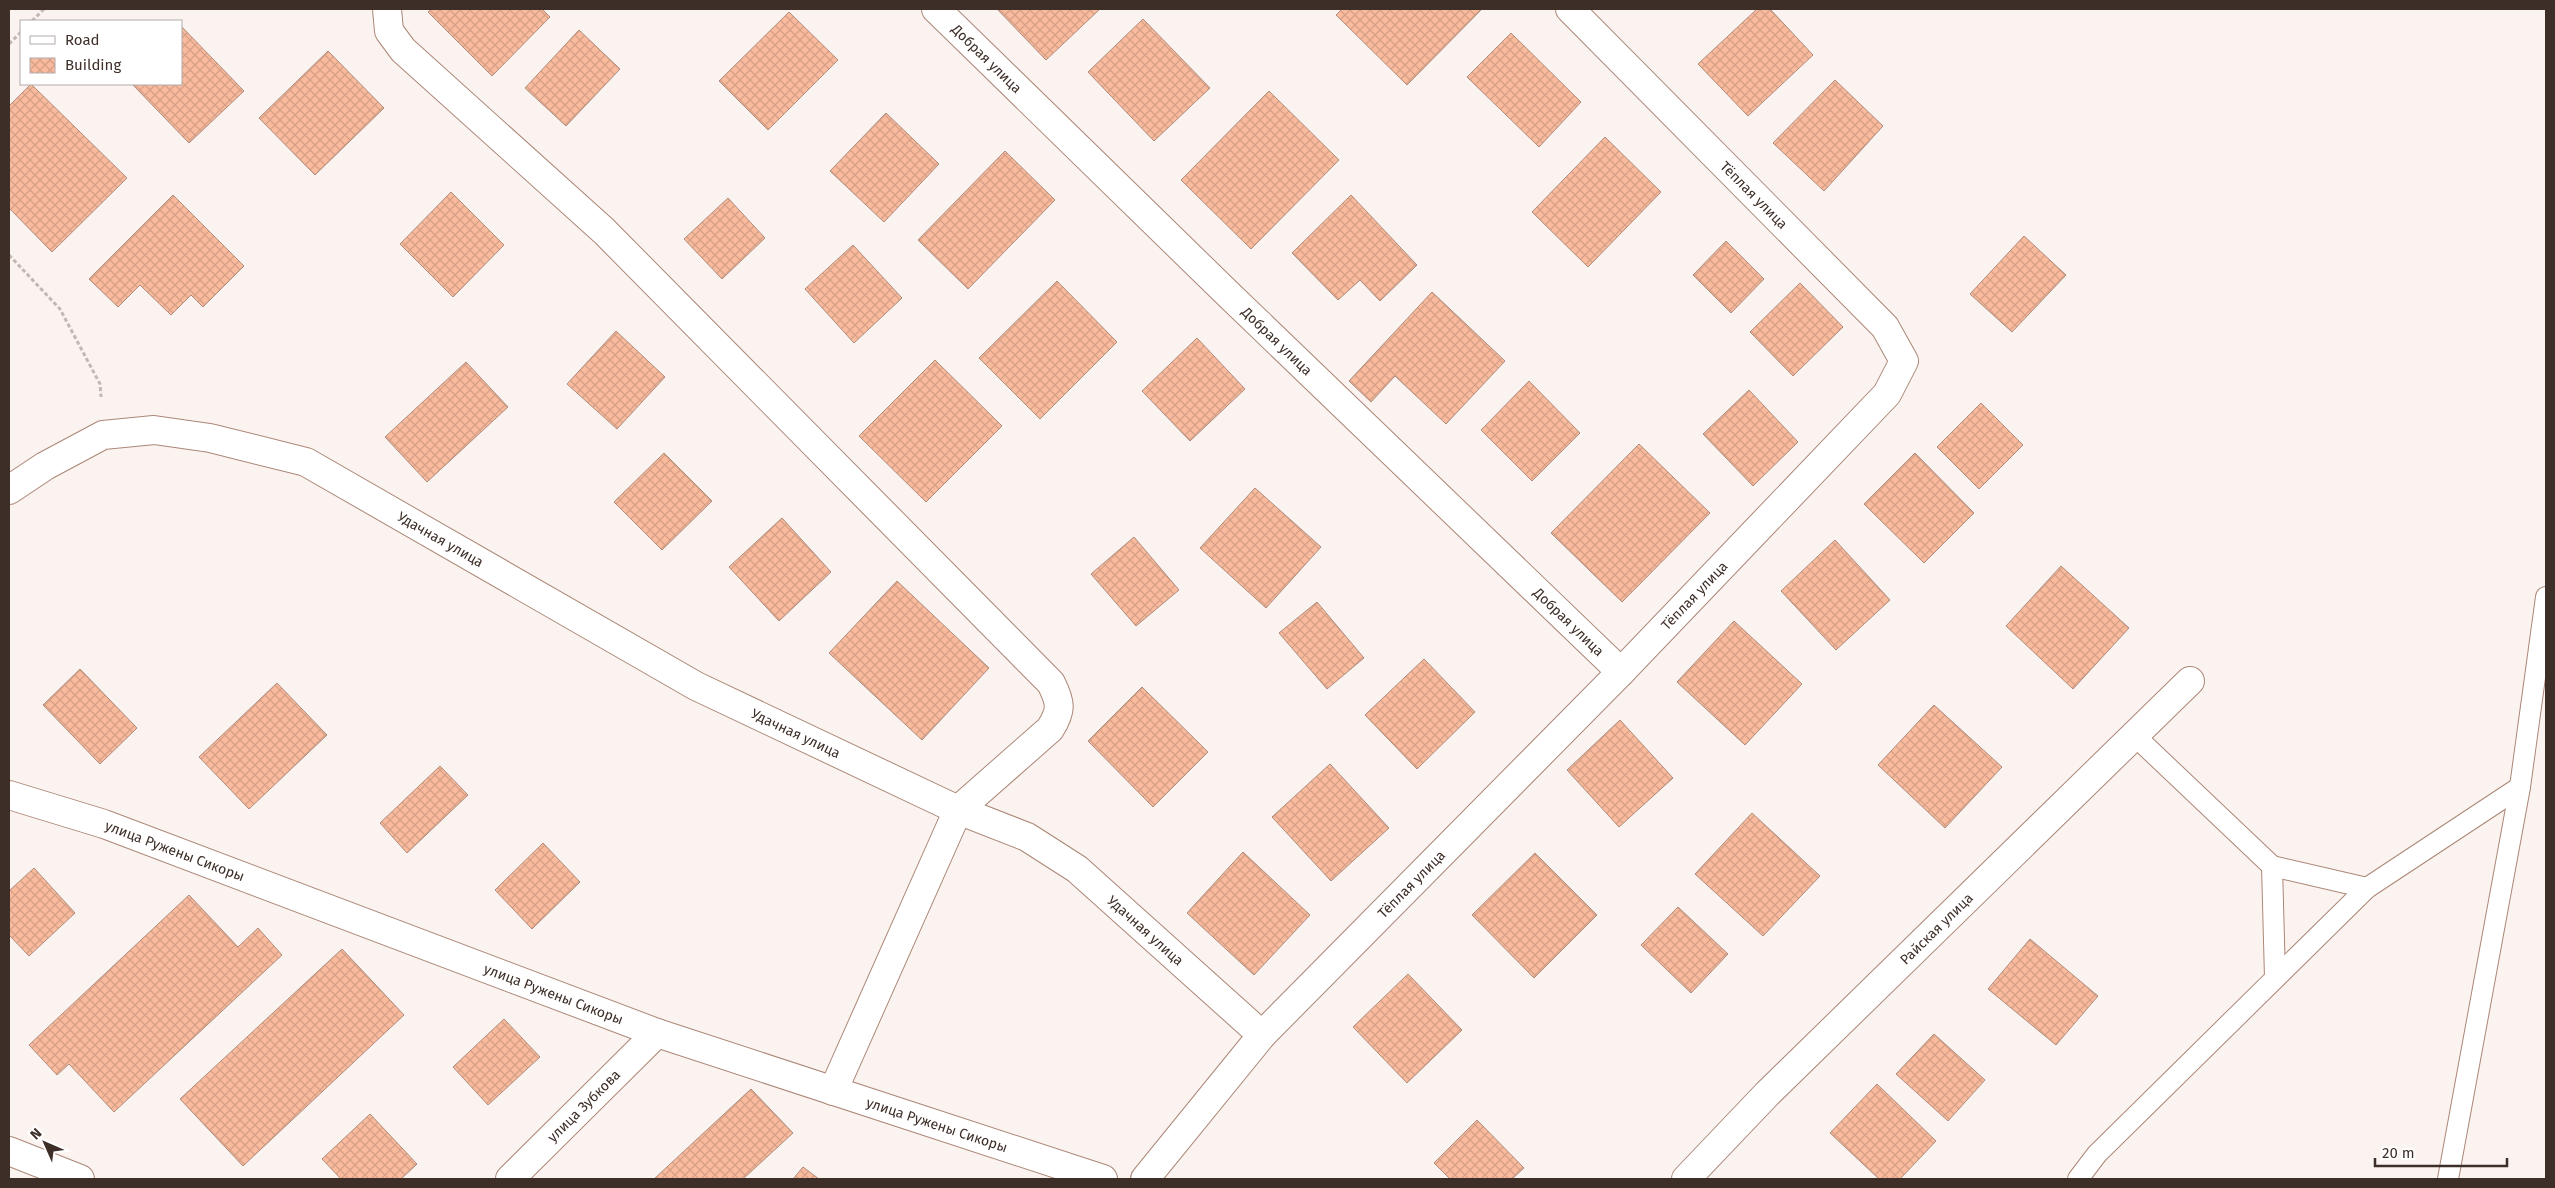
<svg xmlns="http://www.w3.org/2000/svg" width="2555" height="1188" font-family="'Fira Sans',sans-serif">
<style>
.building{fill:url(#building-cross-hatch);stroke:#b08c7c}
.lines{fill:none;stroke-linecap:round;stroke-linejoin:round}
.lane-casing{stroke:#ab8777;stroke-width:22}
.street-casing{stroke:#ab8777;stroke-width:30}
.path{stroke:#c2b8b4;stroke-width:3;stroke-dasharray:4 2.5;stroke-linecap:butt}
.lane{stroke:#fff;stroke-width:20}
.street{stroke:#fff;stroke-width:28}
.labels{text-anchor:middle;stroke-width:4.5;stroke-linejoin:round;paint-order:stroke}
.street-label{font-size:14px;fill:#3d2e28;stroke:#fff}
</style>
<defs>
<pattern id="building-cross-hatch" width="8" height="8" patternUnits="userSpaceOnUse" patternTransform="scale(1.25)"><rect width="8" height="8" fill="#f9ba9d"/><path d="M0 0l8 8M0 8l8-8" fill="none" stroke="#d6a087"/></pattern>
</defs>
<rect width="100%" height="100%" fill="#fbf3f0"/>
<g class="building">
<path d="M432 9H542L550 17 492 76 428 12Z"/>
<path d="M997 9H1100L1046 60Z"/>
<path d="M1342 9H1482L1407 85 1336 15Z"/>
<path d="M1757 9H1770L1813 55 1748 116 1698 64Z"/>
<path d="M789 12 838 60 768 130 719 81Z"/>
<path d="M1143 19 1210 88 1154 141 1088 72Z"/>
<path d="M181 26 244 91 189 143 132 84H181Z"/>
<path d="M579 30 620 69 566 126 525 88Z"/>
<path d="M1511 33 1581 102 1539 147 1467 77Z"/>
<path d="M328 51 384 108 315 175 259 118Z"/>
<path d="M1835 80 1883 126 1824 191 1773 143Z"/>
<path d="M31 84 127 178 52 252 9 208V106Z"/>
<path d="M1269 91 1339 160 1251 249 1181 180Z"/>
<path d="M886 113 939 164 884 222 830 171Z"/>
<path d="M1605 137 1661 192 1588 267 1532 212Z"/>
<path d="M1005 151 1055 200 968 289 918 240Z"/>
<path d="M451 192 504 245 453 297 400 244Z"/>
<path d="M173 195 244 266 203 307 191 295 171 315 140 285 118 307 89 279Z"/>
<path d="M1351 195 1417 265 1380 301 1360 280 1338 300 1292 253Z"/>
<path d="M728 198 765 238 722 279 684 239Z"/>
<path d="M2024 236 2066 275 2012 332 1970 294Z"/>
<path d="M1726 241 1764 279 1731 313 1693 275Z"/>
<path d="M853 245 902 298 854 343 805 289Z"/>
<path d="M1057 281 1117 342 1040 419 979 358Z"/>
<path d="M1800 283 1843 327 1793 376 1750 332Z"/>
<path d="M1432 292 1505 361 1446 424 1395 376 1371 402 1349 381Z"/>
<path d="M616 331 665 377 617 429 567 384Z"/>
<path d="M1197 338 1245 389 1190 441 1142 391Z"/>
<path d="M935 360 1002 426 926 502 859 436Z"/>
<path d="M466 362 508 407 427 482 385 437Z"/>
<path d="M1529 381 1580 433 1532 481 1481 430Z"/>
<path d="M1749 390 1798 442 1753 486 1703 434Z"/>
<path d="M1981 403 2023 445 1979 489 1937 447Z"/>
<path d="M1639 444 1710 513 1622 602 1551 533Z"/>
<path d="M664 453 712 501 662 550 614 502Z"/>
<path d="M1915 453 1974 513 1924 563 1864 504Z"/>
<path d="M1255 488 1321 547 1266 608 1200 548Z"/>
<path d="M782 518 831 572 779 621 729 567Z"/>
<path d="M1134 537 1179 590 1136 626 1091 574Z"/>
<path d="M1835 540 1890 600 1836 650 1781 591Z"/>
<path d="M2061 566 2129 628 2073 689 2006 626Z"/>
<path d="M897 581 989 668 922 740 829 653Z"/>
<path d="M1317 602 1364 658 1327 689 1279 633Z"/>
<path d="M1734 621 1802 684 1745 745 1677 682Z"/>
<path d="M1424 659 1475 712 1417 769 1365 715Z"/>
<path d="M80 669 137 728 100 764 43 705Z"/>
<path d="M277 683 327 735 249 809 199 757Z"/>
<path d="M1142 687 1208 752 1153 807 1088 741Z"/>
<path d="M1934 705 2002 767 1945 828 1878 765Z"/>
<path d="M1620 720 1673 778 1619 827 1567 770Z"/>
<path d="M1330 764 1389 828 1331 881 1272 817Z"/>
<path d="M440 766 468 795 407 853 380 823Z"/>
<path d="M1752 813 1820 876 1763 936 1695 874Z"/>
<path d="M543 843 580 882 532 929 495 890Z"/>
<path d="M1243 852 1310 915 1254 975 1187 913Z"/>
<path d="M1535 853 1597 915 1534 978 1472 915Z"/>
<path d="M34 868 75 913 29 956 9 935V891Z"/>
<path d="M189 895 238 947 258 928 282 955 114 1112 69 1064 57 1075 29 1045Z"/>
<path d="M1678 907 1728 954 1691 993 1641 945Z"/>
<path d="M2030 939 2098 996 2056 1045 1988 989Z"/>
<path d="M342 949 404 1015 243 1166 180 1099Z"/>
<path d="M1408 974 1462 1030 1407 1083 1353 1027Z"/>
<path d="M504 1019 540 1057 488 1105 453 1067Z"/>
<path d="M1934 1034 1985 1080 1948 1121 1896 1074Z"/>
<path d="M1877 1084 1936 1141 1900 1179H1879L1830 1133Z"/>
<path d="M751 1089 793 1133 743 1179H654Z"/>
<path d="M370 1114 417 1164 401 1179H341L322 1159Z"/>
<path d="M1477 1120 1524 1168 1512 1179H1450L1434 1163Z"/>
<path d="M803 1167 819 1179H793Z"/>
</g>
<g class="lines">
<defs>
<g id="lane">
<path d="M2135 736 2272 866 2367 888"/>
<path d="M2272 866 2275 978"/>
<path d="M2078 1179 2097 1154 2367 888 2520 787"/>
<path d="M2448 1179 2520 787 2546 597"/>
</g>
<g id="street">
<path d="M387 9 389 31 403 50 604 231 1051 683C1061 703 1062 710 1050 729L958 810 833 1091"/>
<path id="s1" d="M936 9 1227 293 1621 672"/>
<path id="s2" d="M9 490 45 466 103 435 154 430 210 438 306 462 696 686 958 810 1027 837 1077 869 1262 1035"/>
<path id="s3" d="M9 795 104 824 657 1033 1103 1179"/>
<path d="M9 1151 80 1179"/>
<path id="s4" d="M510 1179 657 1033"/>
<path id="s5" d="M1145 1179 1262 1035 1621 672 1887 394 1904 361 1885 327 1570 9"/>
<path id="s6" d="M1686 1179 1767 1094 2190 681"/>
</g>
</defs>
<use href="#lane" class="lane-casing"/>
<use href="#street" class="street-casing"/>
<g class="path">
<path d="M32 21 44 9"/>
<path d="M9 44 21 32"/>
<path d="M9 255 60 309 100 384 101 397"/>
</g>
<use href="#lane" class="lane"/>
<use href="#street" class="street"/>
</g>
<g class="labels">
<g class="street-label">
<text dy="5" stroke="none"><textPath href="#s1" startOffset="71">Добрая улица</textPath></text>
<text transform="translate(1754 195) rotate(45)" y="5">Тёплая улица</text>
<text dy="5" stroke="none"><textPath href="#s1" startOffset="476">Добрая улица</textPath></text>
<text dy="5" stroke="none"><textPath href="#s2" startOffset="471">Удачная улица</textPath></text>
<text dy="5" stroke="none"><textPath href="#s5" startOffset="802">Тёплая улица</textPath></text>
<text dy="5" stroke="none"><textPath href="#s1" startOffset="881">Добрая улица</textPath></text>
<text dy="5" stroke="none"><textPath href="#s2" startOffset="876">Удачная улица</textPath></text>
<text dy="5" stroke="none"><textPath href="#s3" startOffset="175">улица Ружены Сикоры</textPath></text>
<text dy="5" stroke="none"><textPath href="#s5" startOffset="398">Тёплая улица</textPath></text>
<text dy="5" stroke="none"><textPath href="#s6" startOffset="354">Райская улица</textPath></text>
<text dy="5" stroke="none"><textPath href="#s2" startOffset="1281">Удачная улица</textPath></text>
<text dy="5" stroke="none"><textPath href="#s3" startOffset="580">улица Ружены Сикоры</textPath></text>
<text dy="5" stroke="none"><textPath href="#s4" startOffset="104">улица Зубкова</textPath></text>
<text dy="5" stroke="none"><textPath href="#s3" startOffset="985">улица Ружены Сикоры</textPath></text>
</g>
</g>
<rect width="2555" height="1188" fill="none" stroke="#3d2e28" stroke-width="20"/>
<rect x="20" y="20" width="162" height="65" fill="#ffffff" stroke="#b1aba9"/>
<rect x="30" y="36" width="25" height="8" fill="#ffffff" stroke="#b1aba9"/>
<text x="65" y="45" font-size="15" fill="#3d2e28">Road</text>
<rect x="30" y="58" width="25" height="15" fill="url(#building-cross-hatch)" stroke="#b1aba9"/>
<text x="65" y="70" font-size="15" fill="#3d2e28">Building</text>
<g transform="translate(45 1143) rotate(315)" stroke="#ffffff" stroke-width="4" paint-order="stroke">
<path d="M0-4L9 19L0 12L-9 19Z" fill="#3d2e28"/>
<text y="-8" font-size="14" font-weight="bold" text-anchor="middle" fill="#3d2e28">N</text>
</g>
<path d="M2375 1158v8h132v-8" fill="none" stroke="#3d2e28" stroke-width="2.5"/>
<text x="2382" y="1158" font-size="15" fill="#3d2e28" stroke="#ffffff" stroke-width="4" paint-order="stroke">20 m</text>
</svg>
